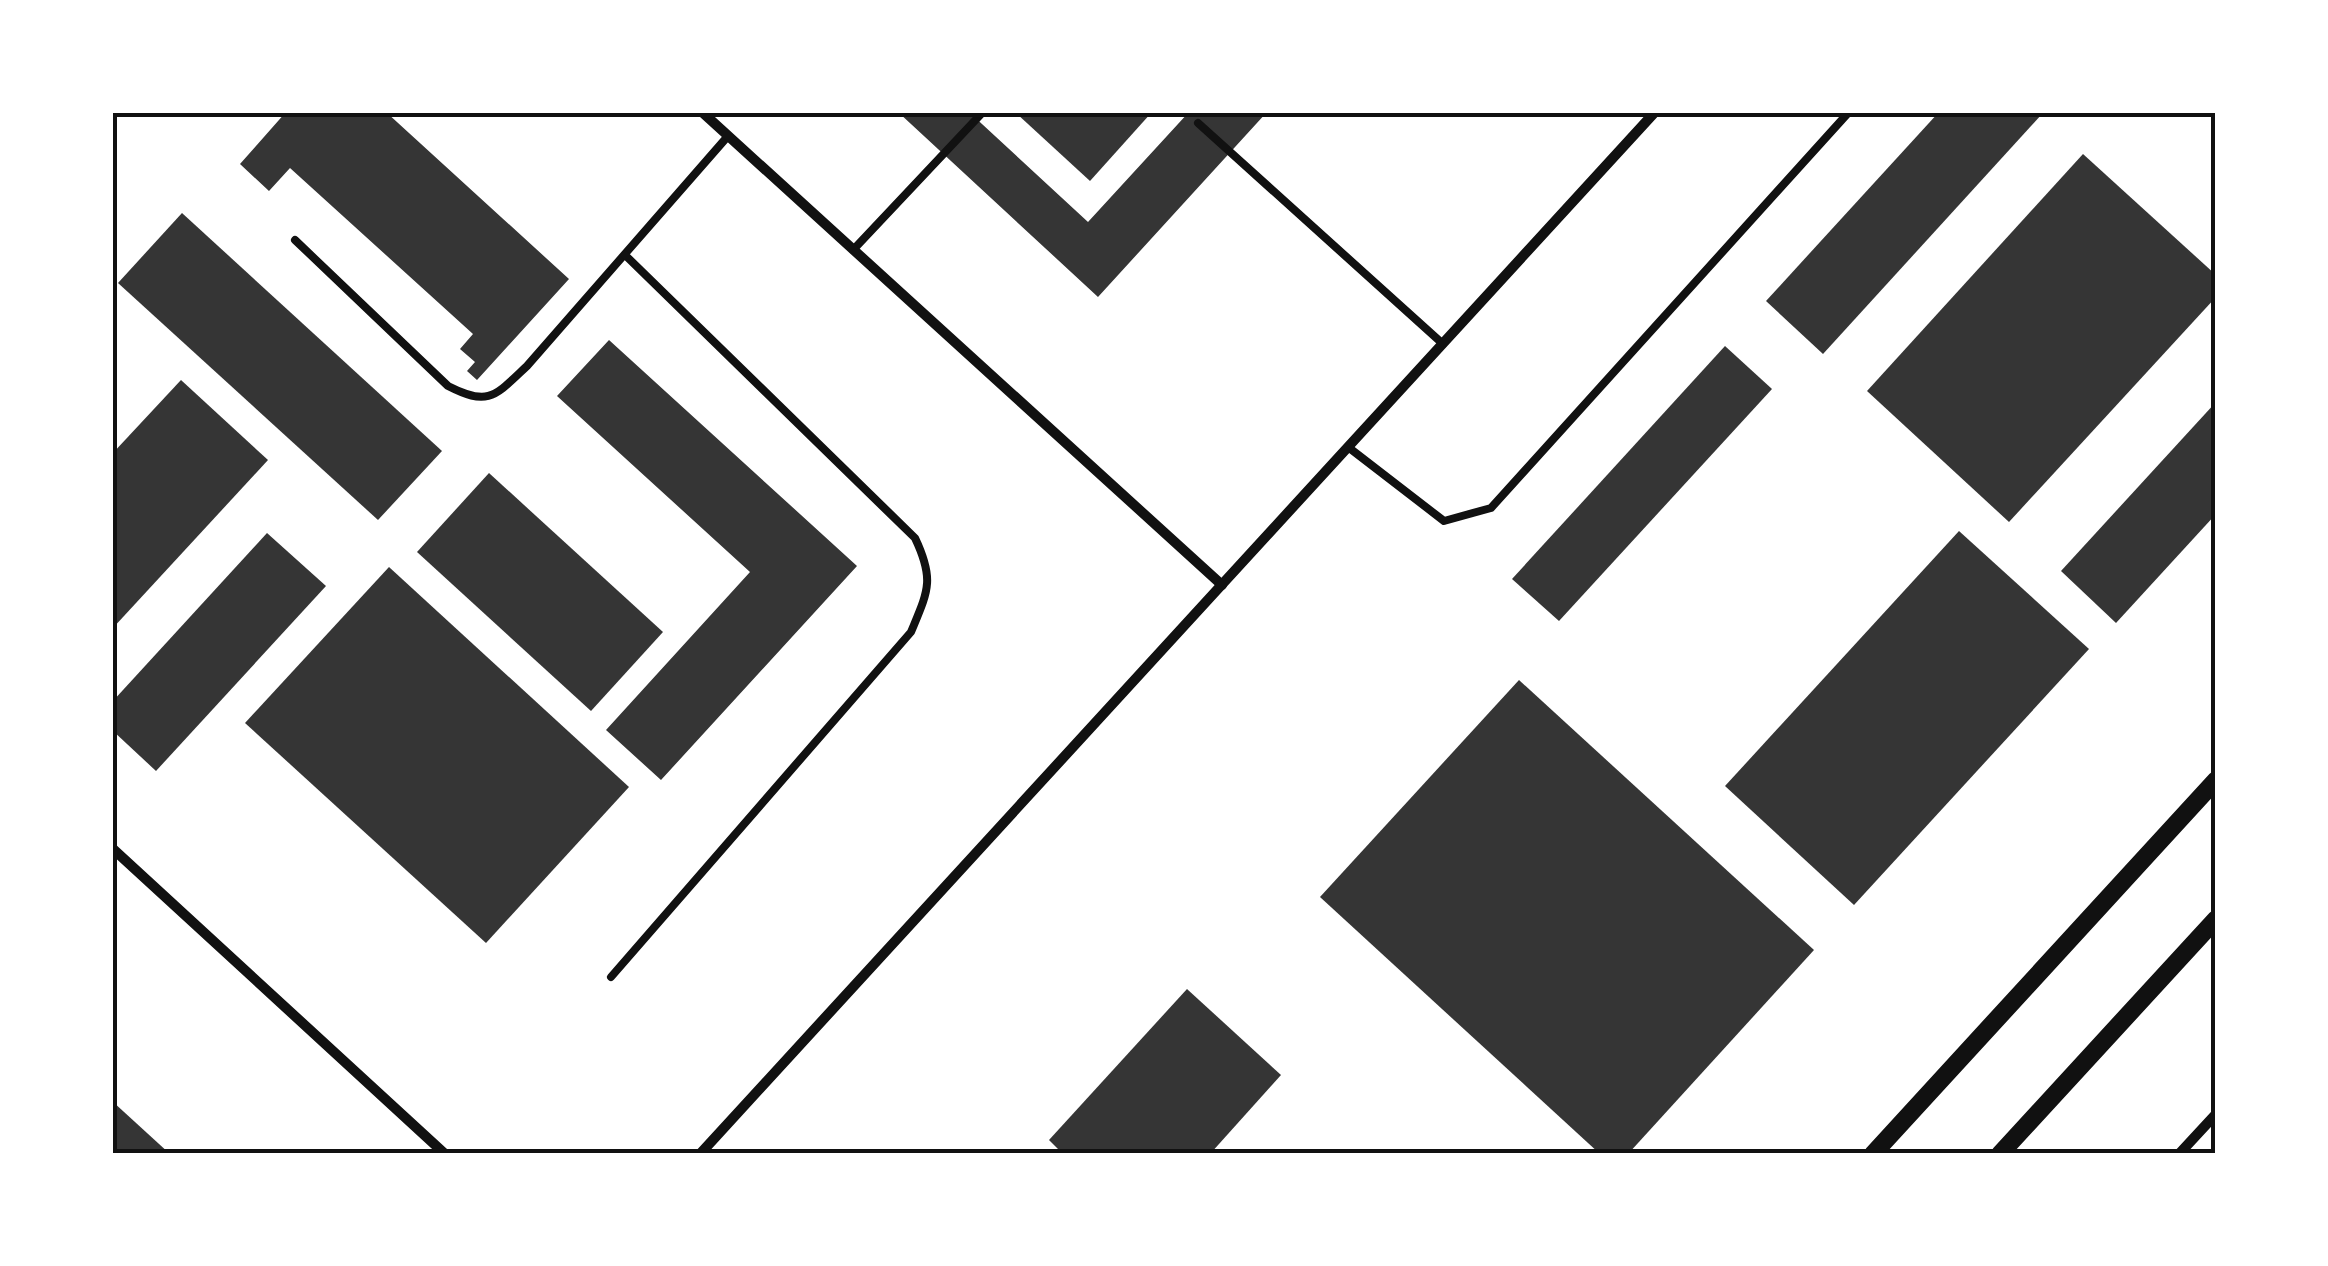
<svg xmlns="http://www.w3.org/2000/svg" width="2328" height="1266" font-family="'Public Sans',sans-serif">
<style>
.building{fill:#353535}
.lines{fill:none;stroke-linecap:round;stroke-linejoin:round}
.service{stroke:#111;stroke-width:8}
.minor{stroke:#111;stroke-width:10}
.tertiary{stroke:#111;stroke-width:18}
.neatline{fill:none;stroke:#111;stroke-width:4}
</style>
<rect width="100%" height="100%" fill="#fff"/>
<g class="building">
<path d="M286 112H386L569 279 477 380 467 371 475 362 460 349 473 334 290 168 269 191 240 164Z"/>
<path d="M898 112H969L1088 222 1189 112H1267L1098 297Z"/>
<path d="M1015 112H1152L1090 181Z"/>
<path d="M1939 112 2042 114 1823 354 1766 301Z"/>
<path d="M2083 154 2216 275V297L2009 522 1867 391Z"/>
<path d="M182 213 442 451 378 520 118 283Z"/>
<path d="M609 340 857 566 661 780 606 730 750 572 557 396Z"/>
<path d="M1725 346 1772 389 1559 621 1512 579Z"/>
<path d="M181 380 268 460 112 629V454Z"/>
<path d="M2216 402V514L2116 623 2061 571Z"/>
<path d="M489 473 663 632 591 711 417 552Z"/>
<path d="M1959 531 2089 649 1854 905 1725 786Z"/>
<path d="M267 533 326 586 156 771 112 730V702Z"/>
<path d="M389 567 629 787 486 943 245 723Z"/>
<path d="M1519 680 1814 950 1628 1154H1600L1320 897Z"/>
<path d="M1187 989 1281 1075 1210 1154H1063L1049 1140Z"/>
<path d="M112 1101 170 1154H112Z"/>
</g>
<g class="lines">
<g class="service">
<path d="M1198 123 1443 344"/>
<path d="M295 240 448 386C489 407 495 396 527 366L728 136"/>
<path d="M853 250 983 112"/>
<path d="M1348 447 1444 521 1491 508 1849 112"/>
<path d="M611 977 911 632C928 591 935 580 915 538L625 255"/>
</g>
<g class="minor">
<path d="M702 112 1222 585"/>
<path d="M112 848 445 1154"/>
<path d="M700 1154 1655 112"/>
<path d="M2179 1154 2216 1114"/>
</g>
<g class="tertiary">
<path d="M1873 1154 2216 780"/>
<path d="M2000 1154 2216 919"/>
</g>
</g>
<rect width="2328" height="1266" fill="none" stroke="#ffffff" stroke-width="230"/>
<rect x="115" y="115" width="2098" height="1036" class="neatline"/>
</svg>
